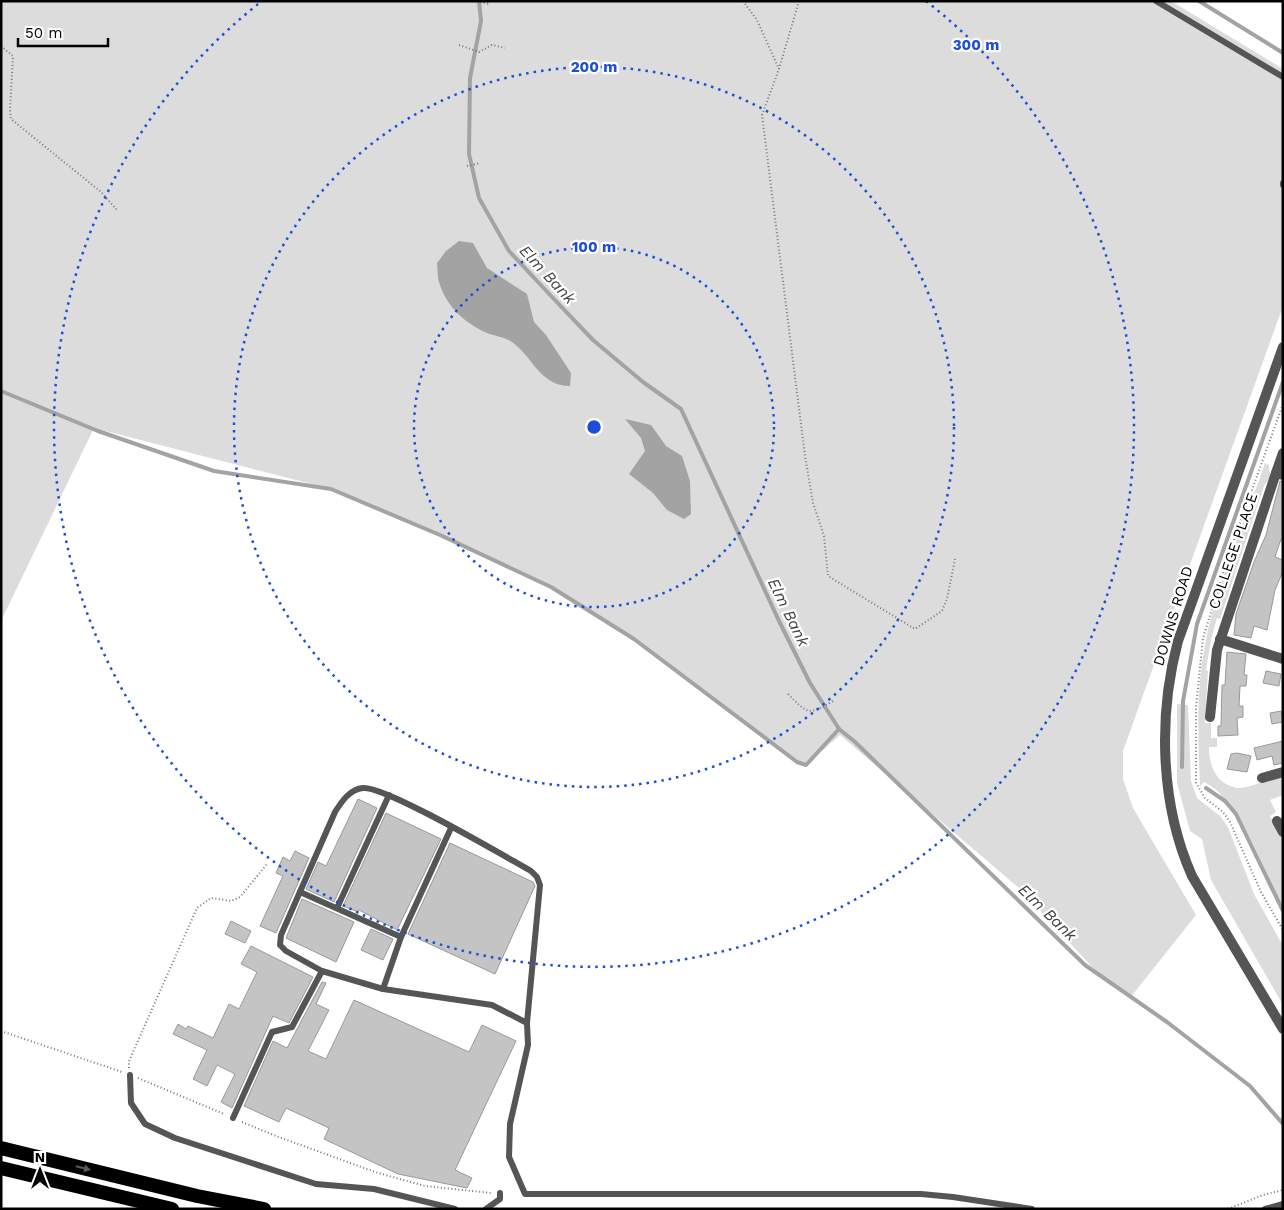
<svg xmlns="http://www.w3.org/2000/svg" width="1284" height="1210" font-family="'Work Sans',sans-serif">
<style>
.green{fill:#dcdcdc}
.water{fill:#a3a3a3}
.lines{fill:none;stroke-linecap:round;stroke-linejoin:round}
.stream{stroke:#a3a3a3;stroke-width:4}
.building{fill:#c4c4c4;stroke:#999}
.path{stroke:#777;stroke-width:2;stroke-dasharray:1 2.5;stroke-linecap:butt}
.service{stroke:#555;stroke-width:6}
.minor{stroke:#555;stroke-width:10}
.tertiary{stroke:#555;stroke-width:10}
.trunk{stroke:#000;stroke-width:14}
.oneway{fill:#595959}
.ring{fill:none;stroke:#1d4ed8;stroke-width:2.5;stroke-dasharray:2.5 5}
.labels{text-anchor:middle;stroke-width:4.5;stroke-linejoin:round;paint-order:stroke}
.street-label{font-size:15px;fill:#000;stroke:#fff}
.water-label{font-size:16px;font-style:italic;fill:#444;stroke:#fff}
.centre{fill:#1d4ed8;stroke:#fff;stroke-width:2.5}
.ring-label{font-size:15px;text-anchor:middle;font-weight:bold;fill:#1d4ed8;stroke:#fff;stroke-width:4.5;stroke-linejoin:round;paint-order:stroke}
</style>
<rect width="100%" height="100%" fill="#fff"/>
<g class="green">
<path d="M1 1H1171L1283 69V306L1123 751V779L1133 808 1196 915 1130 998 1093 968 1020 889 840 735 806 765 797 762 634 639 551 587 440 535 331 489 94 428 1 621Z"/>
<path d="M1265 463 1269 465V471L1272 475 1264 486 1220 619 1217 618 1211 640 1206 670 1208 671 1205 723H1211V738H1217V747H1209C1209 766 1216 784 1237 788 1247 789 1273 778 1283 775V795L1270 800 1276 812 1270 816 1283 840V908C1266 874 1238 797 1204 782L1200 786C1198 739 1196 691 1205 645 1216 583 1245 523 1265 463Z"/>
<path d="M1177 704 1188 705 1191 781 1197 798 1220 816 1228 827 1254 894 1283 946V1005L1211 880 1202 839 1190 831 1177 783Z"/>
</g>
<g class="water">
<path d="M459 241 473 243 487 268 527 294 534 322 546 335 571 373 570 386C540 386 533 357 512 342 505 337 494 336 487 333 466 324 447 307 440 285 437 279 438 270 437 263L446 251Z"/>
<path d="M625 419 651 425 666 446 682 456 690 481 691 514 684 519 667 510 653 493 629 474 645 451 641 438Z"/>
</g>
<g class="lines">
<g class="stream">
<path d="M479 1 481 21 470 78 469 154 479 198 509 251 553 298 593 340 643 382 681 409 779 621 810 683 839 729 854 741 1085 965 1167 1022 1250 1086 1283 1124"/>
<path d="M1199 1 1283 53"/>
<path d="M1 391 98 431 214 471 331 489 440 535 551 587 634 639 797 762 806 765 839 729"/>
<path d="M1182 767 1183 701 1197 624 1283 382"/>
<path d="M1206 788 1225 801 1236 814 1283 911"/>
</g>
</g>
<g class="building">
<path d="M1280 481 1283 482V540L1281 539 1275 557 1283 560V571L1275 590 1267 630 1254 626 1251 638 1234 635 1236 614 1254 562 1266 535Z"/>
<path d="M1227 652 1246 654 1244 675H1247L1246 686H1240L1239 706H1243V717L1237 718 1238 735 1218 736V726H1221L1222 685H1225Z"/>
<path d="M1266 671 1281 674 1279 686 1263 683Z"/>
<path d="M1281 711 1283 722 1272 724 1270 713Z"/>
<path d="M1283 741V763L1274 765 1272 756 1257 760 1254 748Z"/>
<path d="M1237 753 1251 756 1247 772 1227 769 1231 754Z"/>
<path d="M358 799 377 808 334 902 306 889 318 862 326 866Z"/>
<path d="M386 813 441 839 397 930 359 910 358 912 343 906Z"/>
<path d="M450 843 533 882 535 886 495 974 408 934Z"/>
<path d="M295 851 309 858 276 933 260 926 283 876 276 873 283 857 290 861Z"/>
<path d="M302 899 354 922 336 962 286 938Z"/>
<path d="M231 921 251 931 245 943 225 934Z"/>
<path d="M371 929 393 939 383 960 361 950Z"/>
<path d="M251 946 313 977 289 1023 273 1016 232 1108 221 1102 235 1074 217 1065 207 1086 193 1079 207 1050 173 1034 178 1024 186 1029 188 1026 213 1038 229 1004 239 1009 257 972 241 964Z"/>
<path d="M322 982 326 983 316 1004 329 1010 308 1051 326 1059 354 1000 469 1052 482 1025 516 1041 455 1170 472 1178 467 1188 398 1174 324 1139 329 1128 286 1108 279 1122 244 1106 273 1041 287 1048Z"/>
</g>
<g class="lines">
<g class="path">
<path d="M477 1 489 4"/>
<path d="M743 1 757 20 779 69"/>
<path d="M799 1 779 69 762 115 805 456 813 503 824 536 828 576 915 629 942 611 947 599 955 559"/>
<path d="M459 45 479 52 492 45 505 48"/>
<path d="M1 46 13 56 10 110 11 119 101 192 117 210"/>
<path d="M467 166 480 163"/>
<path d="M1283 404 1231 548 1203 638 1196 708V783L1205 798 1223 812 1230 822 1261 892 1283 930"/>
<path d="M788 694C808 714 808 716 833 701"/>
<path d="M1 1031 122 1072"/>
<path d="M129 1068V1061L197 908 211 898 231 901 240 897 267 864"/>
<path d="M138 1078 224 1114"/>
<path d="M242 1122 276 1136 375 1172 425 1186 491 1193"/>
<path d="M1228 1209 1263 1195 1283 1190"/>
</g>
<g class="service">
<path d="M1156 1 1283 77"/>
<path d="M1283 183V185"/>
<path d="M300 892 401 937 451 828"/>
<path d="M337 908 389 795"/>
<path d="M322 971 286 951 280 945 281 935 335 812C342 801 350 789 363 788 386 786 504 856 531 871L537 877 540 885 527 1023"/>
<path d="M383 989 401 937"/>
<path d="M130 1075 131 1103 145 1124 175 1138 316 1184 374 1189 455 1209"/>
<path d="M233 1118 272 1032 292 1027 322 971 383 989 492 1005 527 1023 528 1045 510 1124 509 1157 525 1194H921L953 1197 1032 1209"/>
<path d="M486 1209 500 1199V1193"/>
<path d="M1265 1209 1283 1204"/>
</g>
<g class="minor">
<path d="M1283 453 1276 473 1283 475"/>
<path d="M1220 639 1283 659"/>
<path d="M1210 717 1217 650 1276 473"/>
<path d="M1262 778 1283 772"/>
<path d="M1277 821 1283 832"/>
</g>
<path class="tertiary" d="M1283 347 1178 641C1158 716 1160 804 1192 876L1283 1029"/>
<g class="trunk">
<path d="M1 1148 197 1196 264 1209"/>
<path d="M1 1168 172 1209"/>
</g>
</g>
<defs><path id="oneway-solid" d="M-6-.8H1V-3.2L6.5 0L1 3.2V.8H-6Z" transform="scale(1.25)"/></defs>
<use class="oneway" href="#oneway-solid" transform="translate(83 1168) rotate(14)"/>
<g class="ring">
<circle cx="594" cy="427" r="180"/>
<circle cx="594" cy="427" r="360"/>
<path d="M926 1A540 540 0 1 1 262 1"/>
</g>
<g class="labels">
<g class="street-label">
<text transform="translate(1233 551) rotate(-71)" y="5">COLLEGE PLACE</text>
<text transform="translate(1173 616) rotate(-73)" y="5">DOWNS ROAD</text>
</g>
<g class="water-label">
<text transform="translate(548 274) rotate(47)" y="6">Elm Bank</text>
<text transform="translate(789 612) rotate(64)" y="6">Elm Bank</text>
<text transform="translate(1048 912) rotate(44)" y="6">Elm Bank</text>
</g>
</g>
<circle cx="594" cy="427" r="8" class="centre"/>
<g class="ring-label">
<text x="976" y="50">300 m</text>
<text x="594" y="72">200 m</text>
<text x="594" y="252">100 m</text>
</g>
<rect width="1284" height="1210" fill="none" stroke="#000000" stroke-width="5"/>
<g transform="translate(40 1170)" stroke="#ffffff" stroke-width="4" paint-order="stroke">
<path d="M0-4L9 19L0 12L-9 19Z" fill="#000000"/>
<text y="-8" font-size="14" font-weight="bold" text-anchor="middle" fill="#000000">N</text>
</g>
<path d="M18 38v8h90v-8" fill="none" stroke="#000000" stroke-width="2.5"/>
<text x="25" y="38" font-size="15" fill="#000000" stroke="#ffffff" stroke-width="4" paint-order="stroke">50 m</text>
</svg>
